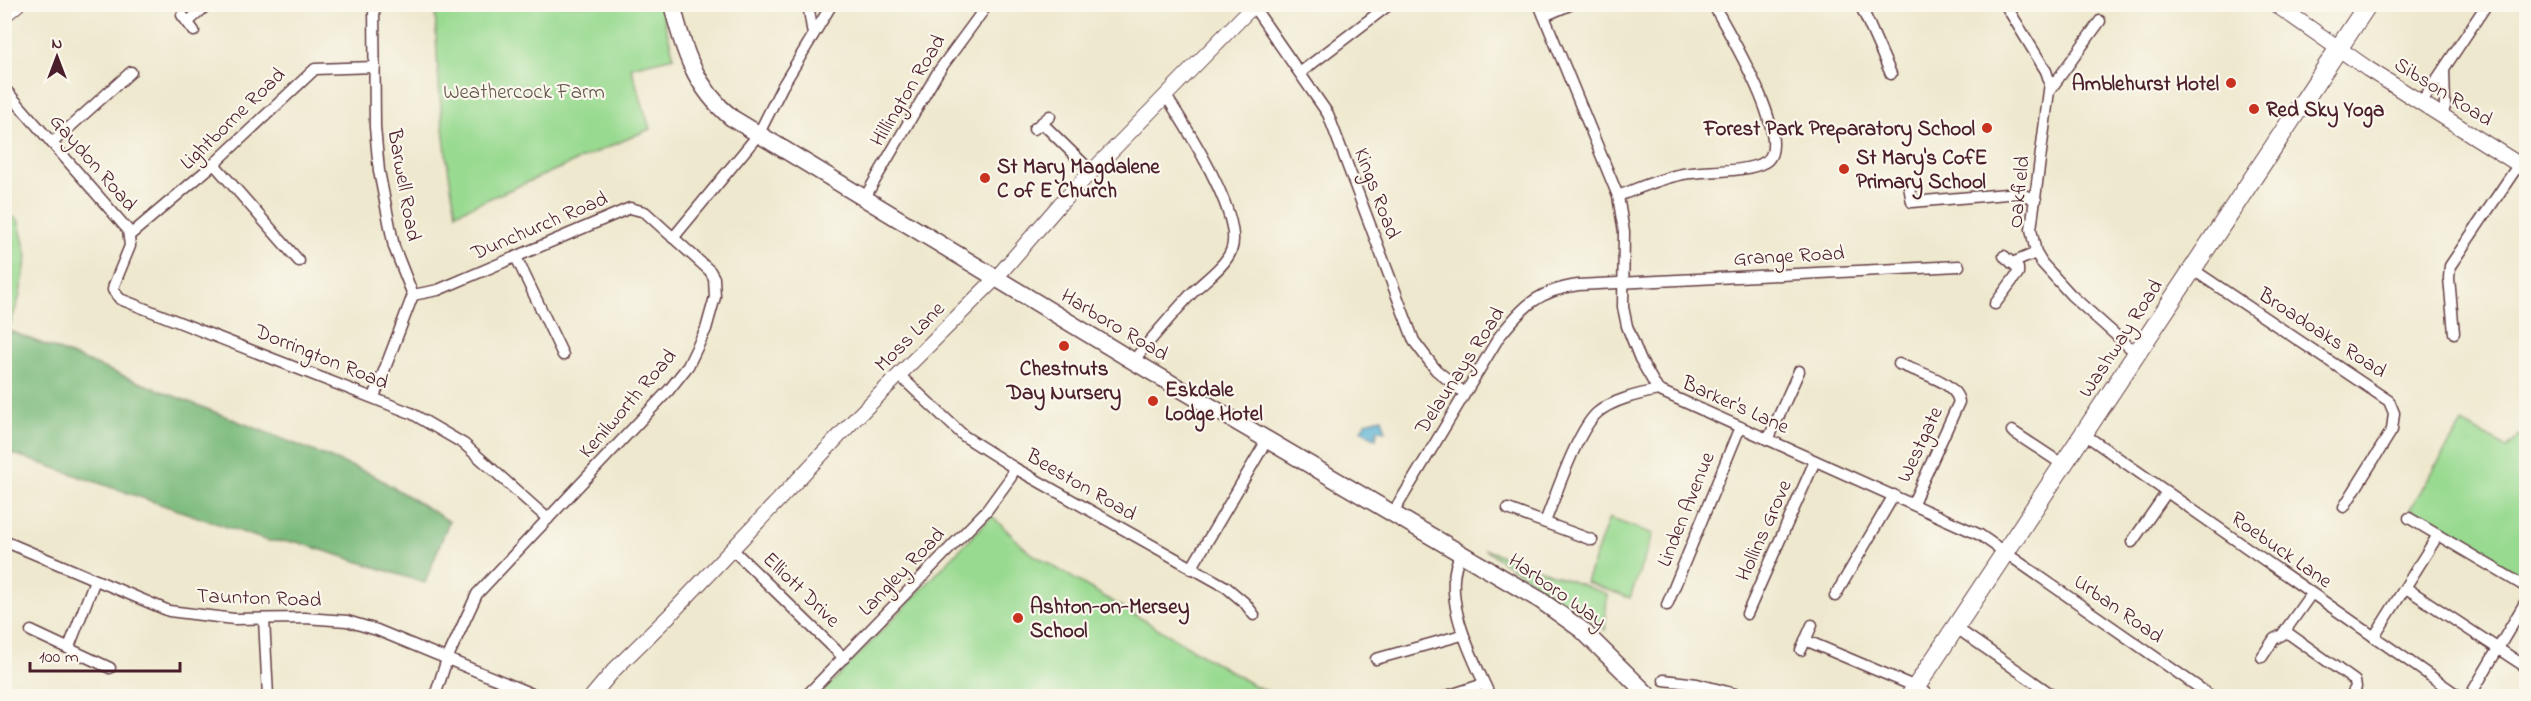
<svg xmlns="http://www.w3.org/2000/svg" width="2531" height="701" font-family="'Indie Flower',sans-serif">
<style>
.green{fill:#99da91;stroke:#727c5e;stroke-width:1.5}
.forest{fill:#7aba7b;stroke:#626c53;stroke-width:1.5}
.water{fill:#55b0d2;stroke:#50687e;stroke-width:1.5}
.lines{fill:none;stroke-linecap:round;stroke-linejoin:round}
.minor-casing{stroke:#633d43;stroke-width:13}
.tertiary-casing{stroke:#633d43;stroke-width:16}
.secondary-casing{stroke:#633d43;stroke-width:17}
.primary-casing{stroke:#633d43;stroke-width:19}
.trunk-casing{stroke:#633d43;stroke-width:20}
.minor{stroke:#fff;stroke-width:10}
.tertiary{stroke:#fff;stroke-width:14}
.secondary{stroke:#fff;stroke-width:15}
.primary{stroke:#fff;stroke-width:16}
.trunk{stroke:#fff;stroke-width:18}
.poi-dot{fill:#c8321e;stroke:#fbf7ec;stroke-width:2}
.labels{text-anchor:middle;stroke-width:4.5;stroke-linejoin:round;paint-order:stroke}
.poi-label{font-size:21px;font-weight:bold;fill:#4a1f2b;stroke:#fbf7ec;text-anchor:start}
.street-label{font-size:21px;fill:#4a1f2b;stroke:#fbf7ec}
.park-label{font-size:21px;fill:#62574a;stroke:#fbf7ec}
</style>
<rect width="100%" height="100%" fill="#fbf7ec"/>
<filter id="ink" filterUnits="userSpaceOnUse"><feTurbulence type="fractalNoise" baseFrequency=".0167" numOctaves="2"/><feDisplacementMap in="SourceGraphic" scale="12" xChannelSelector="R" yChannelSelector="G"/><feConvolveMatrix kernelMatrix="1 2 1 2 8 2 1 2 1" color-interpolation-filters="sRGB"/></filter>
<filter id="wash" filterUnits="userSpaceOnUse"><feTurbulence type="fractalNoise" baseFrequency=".008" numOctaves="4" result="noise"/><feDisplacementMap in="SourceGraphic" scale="24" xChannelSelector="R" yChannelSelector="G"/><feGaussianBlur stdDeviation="1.35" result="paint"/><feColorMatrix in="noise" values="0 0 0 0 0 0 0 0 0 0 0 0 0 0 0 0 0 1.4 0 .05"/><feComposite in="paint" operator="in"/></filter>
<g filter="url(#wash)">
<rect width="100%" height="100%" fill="#eee8ce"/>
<g class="green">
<path d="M435 5H660L674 57 631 67 650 129 456 213C442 144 437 75 435 5Z"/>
<path d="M4 215 18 219 27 256 19 299 9 327 4 325Z"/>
<path d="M2462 423 2507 448 2526 430V580L2410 509Z"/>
<path d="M992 516 1029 552 1253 685 1278 696H819Z"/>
<path d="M1609 518 1653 534 1630 598 1586 582Z"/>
<path d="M1484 549 1607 594 1605 630Z"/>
</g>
<path class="forest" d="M5 329 371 474 449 521 425 583 297 542 268 541 5 451Z"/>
<path class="water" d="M1382 418 1386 431 1377 430 1376 439 1361 430 1366 422Z"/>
</g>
<g filter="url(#ink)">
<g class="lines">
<defs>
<g id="minor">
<path d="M374 4 375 127 379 171 394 247 413 295 374 397"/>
<path d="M808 4 813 35"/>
<path d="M1539 4 1618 196 1624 232 1623 307 1627 326 1640 359 1658 390 1980 535 2211 696"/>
<path d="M1860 4 1891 74"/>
<path d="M2005 4 2046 71 2050 83 2031 229 2036 253 2042 263 2071 295 2137 354"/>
<path d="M1253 6 1328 114 1414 341 1436 370 1463 392"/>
<path d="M182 15 194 31"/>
<path d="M1544 16 1572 4"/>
<path d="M188 22 208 4"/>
<path d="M1301 72 1390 4"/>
<path d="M4 88 128 230 130 246 114 285 113 290 120 299 411 413 464 444 548 519"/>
<path d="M2050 90 2100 21"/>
<path d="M2421 103 2487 4"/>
<path d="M2441 114 2445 107 2444 71"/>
<path d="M1042 123 1092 172"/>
<path d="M1034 129 1050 116"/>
<path d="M52 143 131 72"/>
<path d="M214 164 299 261"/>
<path d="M1908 181 1912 202 2019 193 2036 200"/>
<path d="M1618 196C1639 188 1661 178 1683 174 1707 170 1745 173 1765 162 1797 144 1726 28 1713 4"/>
<path d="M864 199 938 72 988 4"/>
<path d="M130 235 214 164 315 69 375 67"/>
<path d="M673 238 758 135 782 87 832 4"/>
<path d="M516 257 563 355"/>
<path d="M2012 263 2036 253"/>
<path d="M2192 269 2389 401 2394 413 2392 430 2344 507"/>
<path d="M413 295 438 290 630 208 645 212 710 271 714 278 715 297 706 329 688 366 669 390 477 594 447 659 435 696"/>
<path d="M1995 304 2018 273V268L2004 256"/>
<path d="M2454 333 2449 278 2450 266 2519 164"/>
<path d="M1133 361C1153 337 1172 314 1194 291 1205 280 1225 266 1231 251 1245 218 1185 125 1166 96"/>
<path d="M1899 364C1917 372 1956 381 1959 402L1913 503"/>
<path d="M899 375 964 436 1013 467 1226 587 1245 603 1254 615"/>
<path d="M2012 431 2062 464"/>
<path d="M2084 434 2459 696"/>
<path d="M1768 440 1799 371"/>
<path d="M1508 509 1592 540"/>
<path d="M1393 513 1499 337C1524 306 1537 291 1578 285L1959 266"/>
<path d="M2409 518 2526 587"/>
<path d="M1545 522C1556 495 1577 431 1597 413 1612 400 1639 394 1658 390"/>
<path d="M4 541 169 611 234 619 305 618 347 621 377 630 537 696"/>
<path d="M2132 542 2167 492"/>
<path d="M732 549 844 658"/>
<path d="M1461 553C1439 596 1472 656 1490 696"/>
<path d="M1191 569 1267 440"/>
<path d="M2406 588 2526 667"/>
<path d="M1835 596 1894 495"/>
<path d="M1667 605 1740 427"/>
<path d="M1747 614 1815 461"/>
<path d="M264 619 268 696"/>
<path d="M1955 627 2054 696"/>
<path d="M31 631 110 668"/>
<path d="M2285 631 2355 681 2356 687 2351 696"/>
<path d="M2374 637 2438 535"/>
<path d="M1805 640 1916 687 1930 696"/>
<path d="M69 647 95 580"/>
<path d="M1801 650 1812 625"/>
<path d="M2262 657 2274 639 2282 635 2311 594"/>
<path d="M1376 659 1462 635"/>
<path d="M1664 680 1697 684 1743 696"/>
<path d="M806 696 987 510 1011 477 1013 467"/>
<path d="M1447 696 1484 684"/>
<path d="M2470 696 2526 601"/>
</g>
<g id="tertiary">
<path d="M4 16 18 4"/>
<path d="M592 696 614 670 668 617 858 416 996 278 1060 204 1255 4"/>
</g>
<path id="secondary" d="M2275 4 2368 69 2526 169"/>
<path id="primary" d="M672 4C683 49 695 88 732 118L1133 361 1540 600 1582 630 1649 696"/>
<path id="trunk" d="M1910 696 2368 4"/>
</defs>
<use href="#minor" class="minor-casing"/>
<use href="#tertiary" class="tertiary-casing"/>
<use href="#secondary" class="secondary-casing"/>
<use href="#primary" class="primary-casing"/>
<use href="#trunk" class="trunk-casing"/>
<use href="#minor" class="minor"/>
<use href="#tertiary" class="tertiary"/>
<use href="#secondary" class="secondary"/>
<use href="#primary" class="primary"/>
<use href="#trunk" class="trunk"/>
</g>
</g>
<g class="poi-dot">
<circle cx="2231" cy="83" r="6"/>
<circle cx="2254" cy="109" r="6"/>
<circle cx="1987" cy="128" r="6"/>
<circle cx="1844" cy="169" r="6"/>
<circle cx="985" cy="178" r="6"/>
<circle cx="1064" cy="346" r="6"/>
<circle cx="1153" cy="401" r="6"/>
<circle cx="1018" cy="618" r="6"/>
</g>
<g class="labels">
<g class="poi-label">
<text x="2219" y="90" text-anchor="end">Amblehurst Hotel</text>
<text x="2266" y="116">Red Sky Yoga</text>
<text x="1975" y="135" text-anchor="end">Forest Park Preparatory School</text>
<text x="1856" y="164">St Mary's CofE<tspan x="1856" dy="24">Primary School</tspan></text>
<text x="997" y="173">St Mary Magdalene<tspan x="997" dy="24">C of E Church</tspan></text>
<text x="1064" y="375" text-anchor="middle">Chestnuts<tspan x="1064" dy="24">Day Nursery</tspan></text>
<text x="1165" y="396">Eskdale<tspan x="1165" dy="24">Lodge Hotel</tspan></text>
<text x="1030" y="613">Ashton-on-Mersey<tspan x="1030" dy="24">School</tspan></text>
</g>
<g class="street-label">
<text transform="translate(907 90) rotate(-59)" y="7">Hillington Road</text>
<text transform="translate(2444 91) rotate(32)" y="7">Sibson Road</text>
<text transform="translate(232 118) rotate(-44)" y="7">Lightborne Road</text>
<text transform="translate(94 162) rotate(49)" y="7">Gaydon Road</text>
<text transform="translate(405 185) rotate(80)" y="7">Barwell Road</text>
<text transform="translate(2018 192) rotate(-84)" y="7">Oakfield</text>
<text transform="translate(1378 193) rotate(69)" y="7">Kings Road</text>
<text transform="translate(539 225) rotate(-23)" y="7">Dunchurch Road</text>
<text transform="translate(1789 255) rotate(-3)" y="7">Grange Road</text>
<text transform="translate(1115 324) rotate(31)" y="7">Harboro Road</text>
<text transform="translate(2323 332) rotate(33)" y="7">Broadoaks Road</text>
<text transform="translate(909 336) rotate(-45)" y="7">Moss Lane</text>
<text transform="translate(2120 338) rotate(-57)" y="7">Washway Road</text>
<text transform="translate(322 356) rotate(22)" y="7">Dorrington Road</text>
<text transform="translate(1459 370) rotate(-57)" y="7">Delaunays Road</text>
<text transform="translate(627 403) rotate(-49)" y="7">Kenilworth Road</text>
<text transform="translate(1736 404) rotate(24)" y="7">Barker's Lane</text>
<text transform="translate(1919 444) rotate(-65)" y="7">Westgate</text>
<text transform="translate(1082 484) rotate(30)" y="7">Beeston Road</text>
<text transform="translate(1685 509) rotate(-68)" y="7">Linden Avenue</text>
<text transform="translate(1763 530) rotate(-66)" y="7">Hollins Grove</text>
<text transform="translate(2282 549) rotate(35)" y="7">Roebuck Lane</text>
<text transform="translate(901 571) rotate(-46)" y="7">Langley Road</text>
<text transform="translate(802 589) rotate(44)" y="7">Elliott Drive</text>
<text transform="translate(1558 590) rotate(35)" y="7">Harboro Way</text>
<text transform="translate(259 597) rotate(2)" y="7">Taunton Road</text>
<text transform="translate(2119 608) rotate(35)" y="7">Urban Road</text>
</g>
<g class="park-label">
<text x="524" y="98">Weathercock Farm</text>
</g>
</g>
<rect width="2531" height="701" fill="none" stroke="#fbf7ec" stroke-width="24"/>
<g transform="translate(57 57)" stroke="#fbf7ec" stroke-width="4.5" paint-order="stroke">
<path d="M0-4.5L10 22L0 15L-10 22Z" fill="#4a1f2b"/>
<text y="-9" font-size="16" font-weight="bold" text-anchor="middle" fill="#4a1f2b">N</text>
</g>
<path d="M30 662v9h150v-9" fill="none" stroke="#4a1f2b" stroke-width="3"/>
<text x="39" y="662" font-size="18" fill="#4a1f2b" stroke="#fbf7ec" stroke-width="4.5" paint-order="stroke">100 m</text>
</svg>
